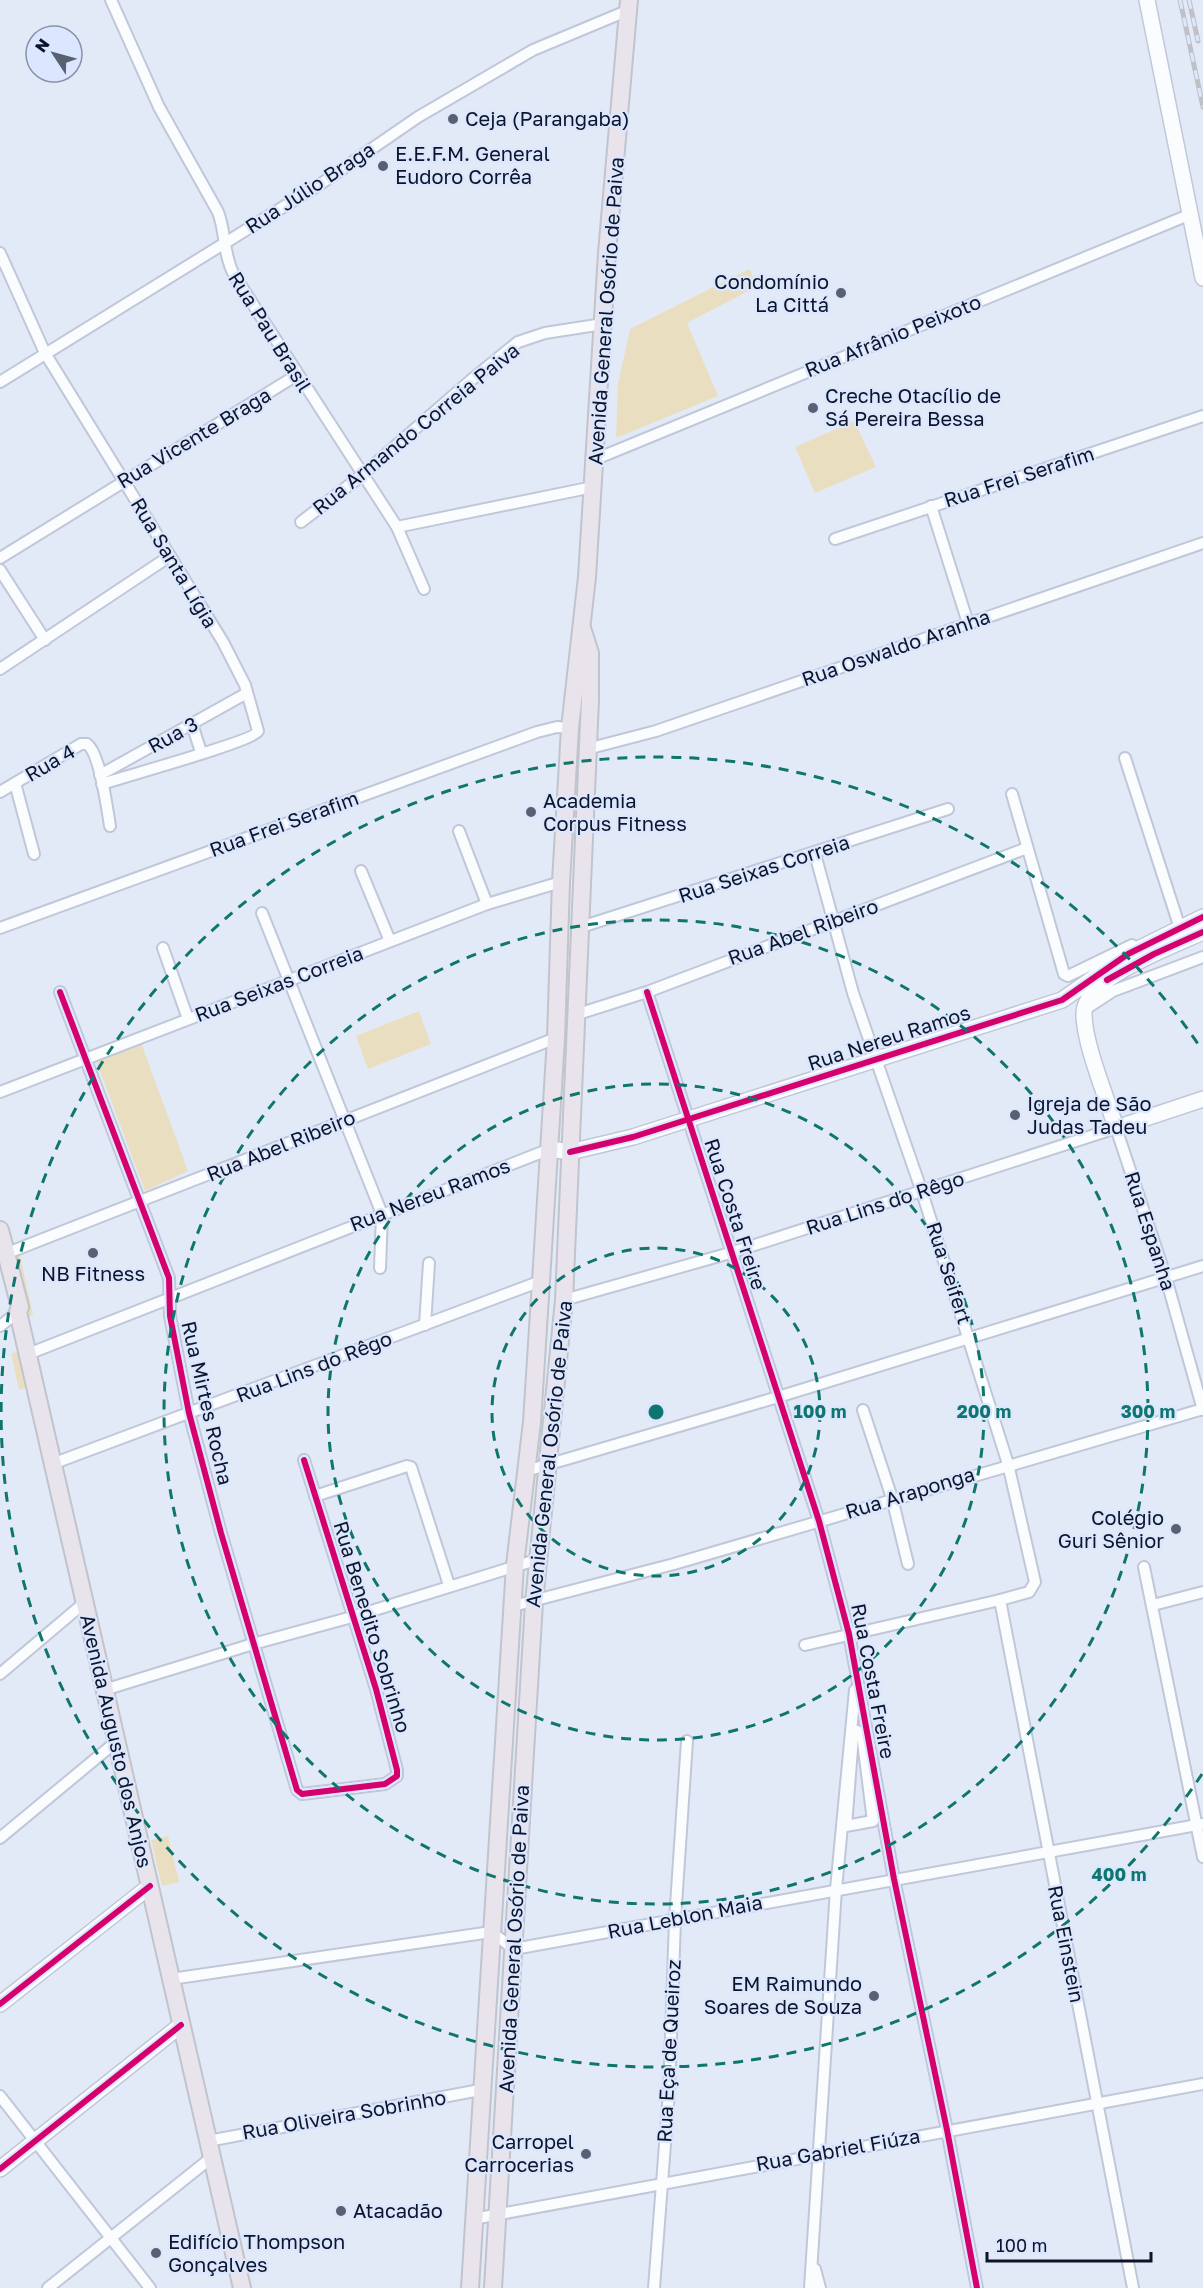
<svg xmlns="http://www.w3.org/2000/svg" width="1203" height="2288" font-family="'Golos Text',sans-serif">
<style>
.green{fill:#eadec1}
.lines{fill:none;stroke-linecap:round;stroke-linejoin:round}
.street-casing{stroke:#c0c7d9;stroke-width:14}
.secondary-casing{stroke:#c0c7d9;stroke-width:18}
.primary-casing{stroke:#c0c4cd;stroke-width:20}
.street{stroke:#fbfcfe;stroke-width:10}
.secondary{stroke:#fbfcfe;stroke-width:15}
.primary{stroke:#e9e3ec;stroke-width:16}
.rail-casing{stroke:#bfc1c6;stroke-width:5}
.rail{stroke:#dbe6ff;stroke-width:3;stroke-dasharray:9;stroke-linecap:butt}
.cycleway-casing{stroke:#dbe6ff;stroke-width:10}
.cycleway{stroke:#d6006c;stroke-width:6}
.ring{fill:none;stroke:#0f766e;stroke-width:3;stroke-dasharray:10 8}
.poi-dot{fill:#586072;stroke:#dbe6ff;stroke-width:2}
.labels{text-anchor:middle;stroke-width:4.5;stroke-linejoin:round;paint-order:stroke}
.poi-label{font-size:20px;fill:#0d152a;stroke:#dbe6ff;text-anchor:start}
.street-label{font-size:20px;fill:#0d152a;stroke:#dbe6ff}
.centre{fill:#0f766e;stroke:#dbe6ff;stroke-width:3}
.ring-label{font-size:18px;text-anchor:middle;font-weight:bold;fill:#0f766e;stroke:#dbe6ff;stroke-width:4.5;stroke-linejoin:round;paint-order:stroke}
</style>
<rect width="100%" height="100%" fill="#e3eaf7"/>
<g class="green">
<path d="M749 269 758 286 687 323 718 396 616 438 618 384 630 329Z"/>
<path d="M854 421 876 467 815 493 795 447Z"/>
<path d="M419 1011 431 1044 368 1069 356 1036Z"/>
<path d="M140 1040 188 1171 145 1191 95 1058Z"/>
<path d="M60 1236 61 1239 20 1255 33 1315 29 1316 16 1253Z"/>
<path d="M18 1352 26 1388 19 1390 11 1353Z"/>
<path d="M168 1836 179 1882 162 1886 151 1840Z"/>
</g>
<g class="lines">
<defs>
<g id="street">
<path d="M111 0 159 107 218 212C226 233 223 254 234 275L397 527 424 589"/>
<path d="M0 253 45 353 223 642 245 685 258 731C254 741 122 777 102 784"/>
<path d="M0 382 322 183 418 117 533 50 629 10"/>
<path d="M596 459 1191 214"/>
<path d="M931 506 968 623"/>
<path d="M301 522 361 476 470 381 518 342 545 333 603 324"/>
<path d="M397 527 593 487"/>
<path d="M835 539 1203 416"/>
<path d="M0 558 297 375"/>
<path d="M0 570 45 640"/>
<path d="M0 669 170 556"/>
<path d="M192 724 201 752"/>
<path d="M587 749 656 731 1203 543"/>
<path d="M1125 758 1178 922"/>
<path d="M100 775 247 693"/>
<path d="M15 783 34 854"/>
<path d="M0 792 81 744H87C100 753 107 808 110 826"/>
<path d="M1012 794 1064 974 1068 976 1132 945"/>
<path d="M459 831 487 904"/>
<path d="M361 871 390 941"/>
<path d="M262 913 382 1214 380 1268"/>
<path d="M581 927 948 809"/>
<path d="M0 928 537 732 557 727 570 728"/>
<path d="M163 948 188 1019"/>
<path d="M60 992 169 1278 170 1316 189 1413 221 1533 297 1790 302 1794 385 1784 397 1776V1770L376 1689 304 1460"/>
<path d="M647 992 819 1521 849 1634 894 1879 947 2130 977 2288"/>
<path d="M1087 1008 1113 991 1203 957"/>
<path d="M578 1014 647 992 1027 848"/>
<path d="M0 1092 487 904 561 882"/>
<path d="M5 1254 556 1038"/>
<path d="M564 1300 730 1253 1116 1128 1166 1278 1203 1410"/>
<path d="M425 1325 429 1263"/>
<path d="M0 1326 18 1312"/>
<path d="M28 1354 550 1149"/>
<path d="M863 1410 892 1498 908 1564"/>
<path d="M52 1464 541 1281"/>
<path d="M526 1471 778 1397 1203 1266"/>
<path d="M315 1496 407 1466 411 1467 449 1585"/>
<path d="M1144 1567 1203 1857"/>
<path d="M1000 1600 1133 2288"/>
<path d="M1153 1605 1203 1592"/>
<path d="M513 1606 674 1564 1203 1409"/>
<path d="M805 1645 1000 1600 1029 1592 1035 1582 1008 1464 922 1192 853 993 815 854"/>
<path d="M0 1674 84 1603"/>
<path d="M104 1690 253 1644 352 1617 539 1559"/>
<path d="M857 1731 862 1734 873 1821 846 1826 853 1736Z"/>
<path d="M0 1838 117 1741"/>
<path d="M171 1979 491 1932 514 1949 1203 1824"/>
<path d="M0 2096 150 2288"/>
<path d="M208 2141 480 2090"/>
<path d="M473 2219 1203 2084"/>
<path d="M815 2269 820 2288"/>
<path d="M48 2288 211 2158"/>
<path d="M654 2288 669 2092 675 1920 687 1741"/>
<path d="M810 2288 836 1889 855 1690"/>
</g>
<g id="secondary">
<path d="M1147 0 1203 278"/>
<path d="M1203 932C1175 945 1086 977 1084 1012 1083 1042 1107 1098 1116 1128L1203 1099"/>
<path d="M550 1149 570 1152 633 1137 1062 1000 1128 954 1203 917"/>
<path d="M0 2004 150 1886"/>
<path d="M0 2169 181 2025"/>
</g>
<g id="primary">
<path d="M0 1230 20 1307 18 1312 242 2288"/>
<path d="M470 2288 515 1565 532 1422 541 1281 556 1038 561 882 570 728 587 577 607 253 629 0"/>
<path d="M493 2288 534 1602 564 1300 590 700V653L582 628"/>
</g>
</defs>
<use href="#street" class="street-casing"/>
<use href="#secondary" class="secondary-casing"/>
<use href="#primary" class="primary-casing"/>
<use href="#street" class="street"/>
<use href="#secondary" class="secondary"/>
<use href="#primary" class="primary"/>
<defs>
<g id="rail">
<path d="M1180 0 1203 107"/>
<path d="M1189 0 1198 41"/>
</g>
</defs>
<use href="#rail" class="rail-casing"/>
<use href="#rail" class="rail"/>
<defs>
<g id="cycleway">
<path d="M1107 980 1154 954 1203 932"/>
<path d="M60 992 169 1278 170 1316 189 1413 221 1533 297 1790 302 1794 385 1784 397 1776V1770L376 1689 304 1460"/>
<path d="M647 992 819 1521 849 1634 894 1879 947 2130 977 2288"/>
<path d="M570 1152 633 1137 1062 1000 1128 954 1203 917"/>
<path d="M0 2004 150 1886"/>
<path d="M0 2169 181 2025"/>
</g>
</defs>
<use href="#cycleway" class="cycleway-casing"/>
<use href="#cycleway" class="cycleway"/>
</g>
<g class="ring">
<circle cx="656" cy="1412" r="164"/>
<circle cx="656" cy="1412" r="328"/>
<circle cx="656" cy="1412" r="492"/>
<path d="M1202 1774A655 655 0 1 1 1202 1050"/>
</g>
<g class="poi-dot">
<circle cx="453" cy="119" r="6"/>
<circle cx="383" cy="166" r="6"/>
<circle cx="841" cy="293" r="6"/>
<circle cx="813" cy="408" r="6"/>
<circle cx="531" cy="812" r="6"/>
<circle cx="1015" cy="1115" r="6"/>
<circle cx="93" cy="1253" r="6"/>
<circle cx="1176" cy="1529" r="6"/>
<circle cx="874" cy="1996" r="6"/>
<circle cx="586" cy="2154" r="6"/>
<circle cx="341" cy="2211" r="6"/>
<circle cx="156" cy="2253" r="6"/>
</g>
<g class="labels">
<g class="poi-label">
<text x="465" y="126">Ceja (Parangaba)</text>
<text x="395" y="161">E.E.F.M. General<tspan x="395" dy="23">Eudoro Corrêa</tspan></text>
<text x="829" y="289" text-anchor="end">Condomínio<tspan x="829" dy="23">La Cittá</tspan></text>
<text x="825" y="403">Creche Otacílio de<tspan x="825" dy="23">Sá Pereira Bessa</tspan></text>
<text x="543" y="808">Academia<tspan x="543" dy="23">Corpus Fitness</tspan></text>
<text x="1027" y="1111">Igreja de São<tspan x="1027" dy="23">Judas Tadeu</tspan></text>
<text x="93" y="1281" text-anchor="middle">NB Fitness</text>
<text x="1164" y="1525" text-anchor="end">Colégio<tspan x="1164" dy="23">Guri Sênior</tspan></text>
<text x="862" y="1991" text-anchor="end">EM Raimundo<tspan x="862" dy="23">Soares de Souza</tspan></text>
<text x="574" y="2149" text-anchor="end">Carropel<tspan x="574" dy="23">Carrocerias</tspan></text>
<text x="353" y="2218">Atacadão</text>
<text x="168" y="2249">Edifício Thompson<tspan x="168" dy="23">Gonçalves</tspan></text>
</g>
<g class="street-label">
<text transform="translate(310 188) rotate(-33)" y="7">Rua Júlio Braga</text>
<text transform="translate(606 311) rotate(-86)" y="7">Avenida General Osório de Paiva</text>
<text transform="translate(270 332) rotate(58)" y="7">Rua Pau Brasil</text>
<text transform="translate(893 336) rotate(-22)" y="7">Rua Afrânio Peixoto</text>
<text transform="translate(416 429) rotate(-39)" y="7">Rua Armando Correia Paiva</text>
<text transform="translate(194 438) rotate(-31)" y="7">Rua Vicente Braga</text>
<text transform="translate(1019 477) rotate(-18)" y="7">Rua Frei Serafim</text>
<text transform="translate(174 563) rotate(59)" y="7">Rua Santa Lígia</text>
<text transform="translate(896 648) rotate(-19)" y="7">Rua Oswaldo Aranha</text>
<text transform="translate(173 735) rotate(-29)" y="7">Rua 3</text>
<text transform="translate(50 763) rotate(-30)" y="7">Rua 4</text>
<text transform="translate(284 824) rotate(-20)" y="7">Rua Frei Serafim</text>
<text transform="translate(764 869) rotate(-18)" y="7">Rua Seixas Correia</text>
<text transform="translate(803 932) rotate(-20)" y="7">Rua Abel Ribeiro</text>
<text transform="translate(279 984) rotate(-21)" y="7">Rua Seixas Correia</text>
<text transform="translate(889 1038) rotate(-18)" y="7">Rua Nereu Ramos</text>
<text transform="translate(281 1146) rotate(-22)" y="7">Rua Abel Ribeiro</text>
<text transform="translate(430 1195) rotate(-21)" y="7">Rua Nereu Ramos</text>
<text transform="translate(885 1203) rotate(-18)" y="7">Rua Lins do Rêgo</text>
<text transform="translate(735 1214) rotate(72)" y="7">Rua Costa Freire</text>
<text transform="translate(1150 1231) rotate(72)" y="7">Rua Espanha</text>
<text transform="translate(949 1273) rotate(72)" y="7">Rua Seifert</text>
<text transform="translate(314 1367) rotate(-21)" y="7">Rua Lins do Rêgo</text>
<text transform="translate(207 1403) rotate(77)" y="7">Rua Mirtes Rocha</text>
<text transform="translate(549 1454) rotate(-84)" y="7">Avenida General Osório de Paiva</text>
<text transform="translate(910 1493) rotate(-17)" y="7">Rua Araponga</text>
<text transform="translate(372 1627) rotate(73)" y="7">Rua Benedito Sobrinho</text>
<text transform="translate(873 1681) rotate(79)" y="7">Rua Costa Freire</text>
<text transform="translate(116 1741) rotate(77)" y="7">Avenida Augusto dos Anjos</text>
<text transform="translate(685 1917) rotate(-11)" y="7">Rua Leblon Maia</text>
<text transform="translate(514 1939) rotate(-87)" y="7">Avenida General Osório de Paiva</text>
<text transform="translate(1066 1944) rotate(79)" y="7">Rua Einstein</text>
<text transform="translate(669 2051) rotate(-87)" y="7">Rua Eça de Queiroz</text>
<text transform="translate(344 2115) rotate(-10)" y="7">Rua Oliveira Sobrinho</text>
<text transform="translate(838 2150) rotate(-10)" y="7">Rua Gabriel Fiúza</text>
</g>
</g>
<circle cx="656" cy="1412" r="9" class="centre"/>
<g class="ring-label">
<text x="820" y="1418">100 m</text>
<text x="984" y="1418">200 m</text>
<text x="1148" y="1418">300 m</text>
<text x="1119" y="1881">400 m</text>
</g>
<g transform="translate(54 54) rotate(306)"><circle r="28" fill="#dbe6ff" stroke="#8992aa" stroke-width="1.5"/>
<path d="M0-4.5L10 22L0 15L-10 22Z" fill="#586072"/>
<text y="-9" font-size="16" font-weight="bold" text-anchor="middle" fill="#0d152a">N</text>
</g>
<path d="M987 2252v9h164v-9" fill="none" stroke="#0d152a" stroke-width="3"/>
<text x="996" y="2252" font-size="18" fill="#0d152a" stroke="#dbe6ff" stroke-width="4.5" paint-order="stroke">100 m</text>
</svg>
